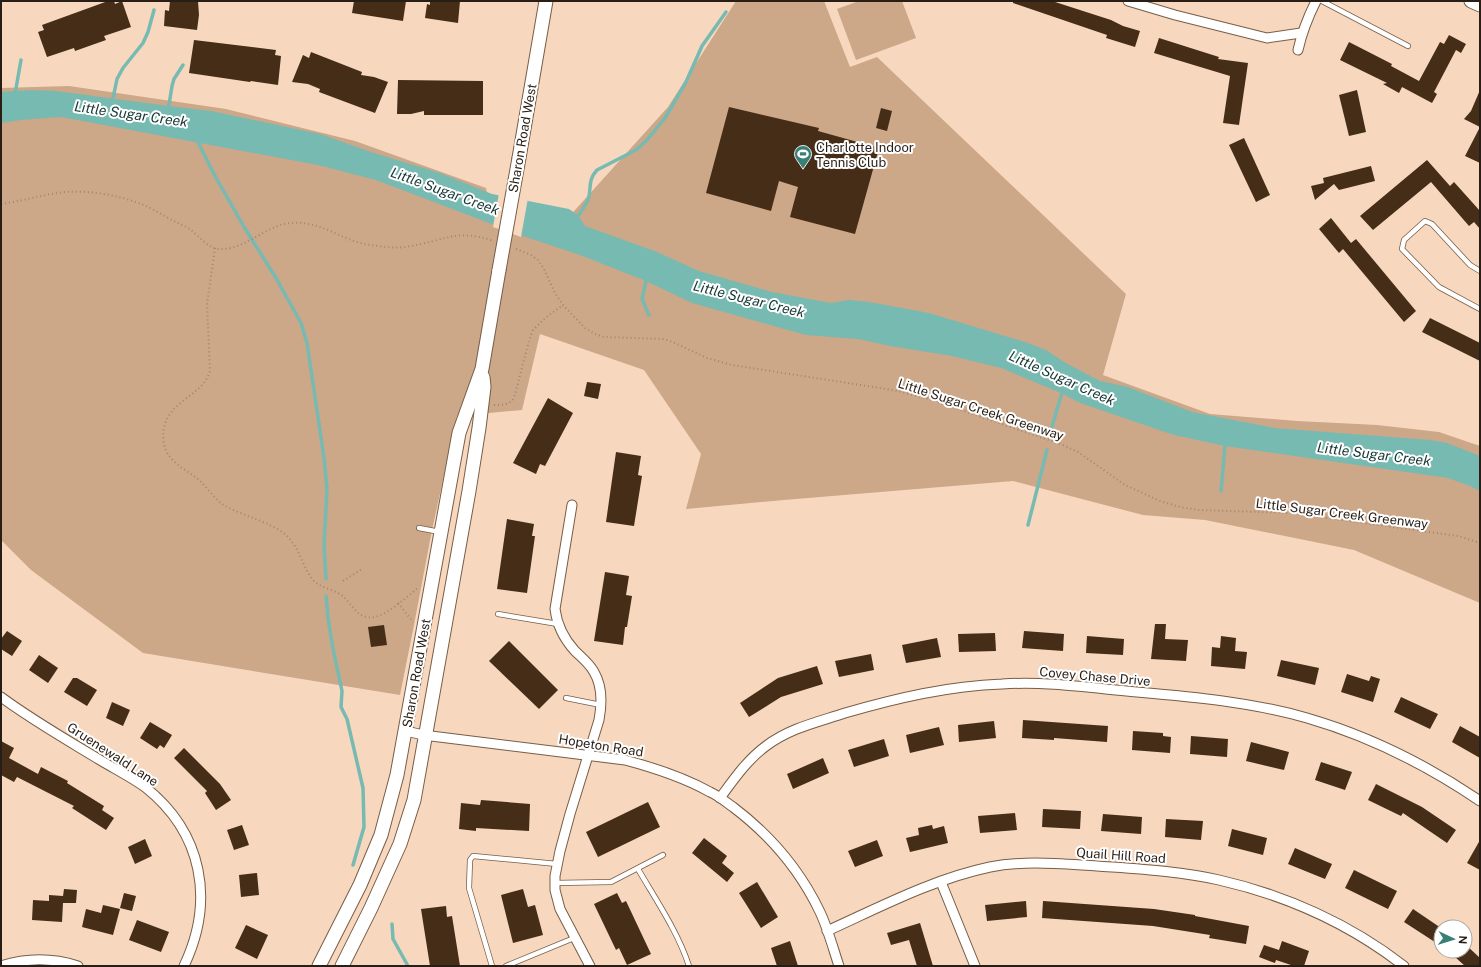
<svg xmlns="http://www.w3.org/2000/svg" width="1481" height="967" font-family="'Public Sans',sans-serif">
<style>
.green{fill:#cca788}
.water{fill:#77bab1}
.pier{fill:#f7d8be}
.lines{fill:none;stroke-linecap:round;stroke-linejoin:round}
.stream{stroke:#77bab1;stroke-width:3.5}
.building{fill:#452d17}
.lane-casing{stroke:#775d46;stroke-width:6}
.street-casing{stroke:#775d46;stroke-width:11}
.secondary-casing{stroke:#775d46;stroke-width:15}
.path{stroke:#9d8775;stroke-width:2;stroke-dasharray:1 3;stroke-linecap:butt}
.lane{stroke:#fff;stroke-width:4.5}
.street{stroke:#fff;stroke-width:9}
.secondary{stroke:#fff;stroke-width:13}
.secondary-bridge-casing{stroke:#775d46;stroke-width:15;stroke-linecap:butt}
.secondary-bridge{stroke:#fff;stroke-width:13}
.labels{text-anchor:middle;stroke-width:4;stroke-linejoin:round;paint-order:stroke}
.street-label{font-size:13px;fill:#291e15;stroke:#fff}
.poi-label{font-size:13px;fill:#291e15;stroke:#fff;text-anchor:start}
.water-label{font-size:14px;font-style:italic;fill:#163834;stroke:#fff}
</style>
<rect width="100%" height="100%" fill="#f7d8be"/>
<g class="green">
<path d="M736 1H824L850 67 877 57 1126 294 1103 375 1210 414 1297 421 1377 425 1439 432 1480 446V603L1354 550 1205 520 1143 515 1013 481 784 500 686 509 701 454 644 370 540 334 522 410 457 416 432 530 414 625 400 695 143 653 31 570 1 540V88L69 86 226 109 355 141 486 188 491 209 557 230 668 107Z"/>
<path d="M859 1H902L916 38 856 60 837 9Z"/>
</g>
<path class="water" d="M30 90 56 91 169 106 211 111 320 134 374 153 440 173 492 194 569 209 578 215 585 226 657 252 699 271 772 292 820 301 831 303 849 300 869 302 929 313 1028 343 1046 350 1064 362 1100 381 1128 387 1192 412 1274 428 1430 440 1447 443 1480 456V491L1470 486 1448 478 1225 446 1174 435 1080 403 1061 393 1001 368 952 356 890 346 858 339 806 335 692 303 646 281 580 255 526 237 376 180 318 165 61 117 20 120 1 123V92Z"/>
<path class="pier" d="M499 193 528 198 521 237 493 227Z"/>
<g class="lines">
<g class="stream">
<path d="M15 94 21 60"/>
<path d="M112 103 117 79 123 68 143 43 148 32 154 10"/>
<path d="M168 111 172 86 174 79 183 65"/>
<path d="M196 138 214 174 244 227 276 278 301 323 307 343 324 458 327 489 324 545 326 579"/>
<path d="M576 219C580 213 585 206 588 200 592 188 587 181 597 170L636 150 646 141 665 118 686 82 702 46 726 12"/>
<path d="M647 276 642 299 649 315"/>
<path d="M1051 430 1063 389"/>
<path d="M1221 491 1225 446 1224 442"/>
<path d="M1028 525 1047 450"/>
<path d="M326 596 328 618 333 649 342 691 341 707 347 719 363 788 364 827 353 865"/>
<path d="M392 924 393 939 408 966"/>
</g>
</g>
<g class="building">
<path d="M108 1H114L115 4 122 1 131 27 104 36 106 40 75 51 74 48 47 57 38 32 44 30 42 25Z"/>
<path d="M170 1H198L199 15 197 30 164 26 165 10 169 11Z"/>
<path d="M354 1H406L403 21 352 13Z"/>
<path d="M430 1H460L458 23 425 18 427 4 430 5Z"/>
<path d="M1013 1H1052L1111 20 1123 26 1140 31 1135 47 1106 38 1107 35 1013 3Z"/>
<path d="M1449 35 1466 44 1461 53 1456 50 1434 92 1437 94 1432 103 1402 87 1399 93 1383 84 1387 83 1340 60 1349 42 1392 64 1391 66 1419 81 1440 42 1444 44Z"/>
<path d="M1159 38 1219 57 1218 59 1248 63 1239 125 1223 123 1230 76 1154 53Z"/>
<path d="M194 40 276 50 275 55 281 56 278 85 251 81 250 82 189 73Z"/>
<path d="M311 52 362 72 361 75 374 77 388 82 375 113 319 92 320 89 308 84 292 82 303 55 309 58Z"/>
<path d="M398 80 483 81V115H424V111L411 114H397Z"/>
<path d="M1357 90 1366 132 1349 136 1339 95Z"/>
<path d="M1480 90V163L1465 156 1480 127 1464 119 1471 111Z"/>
<path d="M729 107 819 128 818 131 879 148 855 234 790 217 798 187 779 181 771 211 706 193Z"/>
<path d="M881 108 892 111 887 131 876 128Z"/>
<path d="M1244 138 1270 195 1256 202 1229 145Z"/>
<path d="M1427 160 1450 186 1454 182 1480 211V229L1474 222 1469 226 1431 182 1373 230 1360 216Z"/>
<path d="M1371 166 1375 181 1339 190 1334 184 1315 200 1311 186 1324 183 1323 178Z"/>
<path d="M1331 218 1351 243 1356 239 1416 311 1404 322 1343 249 1339 253 1319 229Z"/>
<path d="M1430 318 1480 343V361L1422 332Z"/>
<path d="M587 382 601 384 598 399 584 396Z"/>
<path d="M548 398 573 413 545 466 540 464 536 474 513 463Z"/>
<path d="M616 452 641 456 638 475 642 476 634 526 606 522Z"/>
<path d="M507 519 534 524 532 536H535L527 593 497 589Z"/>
<path d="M605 572 629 576 626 595 632 596 627 627H625L623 645 594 641Z"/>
<path d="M1155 624H1166L1165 639 1188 640 1186 661 1151 659Z"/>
<path d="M384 625 387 645 371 647 368 627Z"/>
<path d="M7 631 22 641 12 656 1 649V639Z"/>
<path d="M1024 631 1064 634 1063 651 1022 648Z"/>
<path d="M995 633 996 651 959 652 958 634Z"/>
<path d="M1087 636 1124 639 1123 655 1086 653Z"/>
<path d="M1221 636 1236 638 1235 651 1247 652 1245 669 1211 666 1212 647 1220 648Z"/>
<path d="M937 638 941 657 906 663 902 645Z"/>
<path d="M509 641 558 690 539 709 489 661Z"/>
<path d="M871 654 874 670 839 677 835 661Z"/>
<path d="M39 655 58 668 48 683 29 670Z"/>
<path d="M1281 660 1319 668 1315 685 1277 676Z"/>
<path d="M817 666 823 684 781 697 749 717 740 703 778 678Z"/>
<path d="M1347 674 1369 681 1371 676 1380 679 1373 702 1341 692Z"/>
<path d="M73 678H77L97 690 87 706 64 692Z"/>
<path d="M1401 697 1438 714 1430 729 1394 712Z"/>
<path d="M112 702 130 710 123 726 106 718Z"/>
<path d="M1023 720 1108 726 1107 742 1054 738V740L1022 738Z"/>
<path d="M994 721 996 738 959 742 958 725Z"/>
<path d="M150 722 172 735 164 748 160 745 157 749 140 738Z"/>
<path d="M1460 726 1480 737V758L1452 742Z"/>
<path d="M939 727 944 745 910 753 906 735Z"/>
<path d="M1133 731 1163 733V736L1171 737 1170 753 1132 750Z"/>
<path d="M1191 736 1228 739 1227 757 1190 754Z"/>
<path d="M884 739 889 756 854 767 848 750Z"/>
<path d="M1 741 14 748 9 758 38 774 41 767 68 781 67 783 104 806 102 810 114 818 106 830 72 808 74 806 17 777 14 782 1 775Z"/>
<path d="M1251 742 1289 752 1284 770 1246 761Z"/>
<path d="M184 748 220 784 231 800 216 810 205 793 207 791 174 758Z"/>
<path d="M823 758 829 773 793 789 787 774Z"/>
<path d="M1321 762 1352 772 1345 790 1315 780Z"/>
<path d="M1376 784 1422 807 1456 830 1447 843 1403 813 1401 816 1368 800Z"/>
<path d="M481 800 530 804 529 831 476 828V831L459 829 461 803 480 805Z"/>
<path d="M648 802 660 827 598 857 586 832Z"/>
<path d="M1043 809 1081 811 1080 829 1042 827Z"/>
<path d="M1015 813 1017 830 980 833 978 816Z"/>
<path d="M1103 814 1142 817 1141 834 1101 831Z"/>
<path d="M1166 819 1203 821 1201 840 1165 837Z"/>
<path d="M242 825 249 845 234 850 227 830Z"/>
<path d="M932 825 933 829 944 826 948 843 910 852 906 838 919 835 918 828Z"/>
<path d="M1232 829 1267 838 1263 855 1228 846Z"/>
<path d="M704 838 727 856 722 863 734 873 727 882 692 853Z"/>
<path d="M145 839 152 856 135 864 128 847Z"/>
<path d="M877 840 883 856 855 867 848 851Z"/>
<path d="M1480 840V870L1467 863Z"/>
<path d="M1295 848 1332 864 1325 879 1288 864Z"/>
<path d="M1354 870 1397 891 1388 909 1345 888Z"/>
<path d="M257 873 259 895 241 897 239 875Z"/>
<path d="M757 882 778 917 761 928 739 893Z"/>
<path d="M64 889 77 890 76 903H63L62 922 32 920 33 900 49 901V895L63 896Z"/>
<path d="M523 889 528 907 535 905 543 935 513 943 501 895Z"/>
<path d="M124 893 136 896 132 911 120 908Z"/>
<path d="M617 893 622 903 626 901 651 954 627 965 619 948 616 950 594 904Z"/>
<path d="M1026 901 1027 917 987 921 985 905Z"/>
<path d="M1043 901 1154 909 1195 915V916L1249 926 1246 944 1209 938 1210 935 1153 926 1042 918Z"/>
<path d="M103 905 120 909 113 935 82 927 86 909 101 913Z"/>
<path d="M446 906 447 917 452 916 460 966H430L421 909Z"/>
<path d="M1413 909 1441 928V946L1404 922Z"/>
<path d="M137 920 169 932 161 952 129 940Z"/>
<path d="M920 923 933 966H917L909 940 891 945 887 933Z"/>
<path d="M246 925 268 935 257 959 235 948Z"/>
<path d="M790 941 798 966H777L771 948Z"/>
<path d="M1282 941 1309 951 1304 966H1294L1276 960 1275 963 1259 957 1264 945 1279 950Z"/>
<path d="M1466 945 1480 958V966H1465L1455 957 1461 951H1465Z"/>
</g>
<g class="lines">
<defs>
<g id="lane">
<path d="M1322 1 1408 46"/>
<path d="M1480 271 1470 265 1432 224 1425 221 1404 240 1402 249 1439 287 1480 309"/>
<path d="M419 528 440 532"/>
<path d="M498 614 558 624"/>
<path d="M566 698 601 705"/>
<path d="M638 869C656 900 678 932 689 966"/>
<path d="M555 883 611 882 663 855"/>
<path d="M492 966 469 888 470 860 473 856 557 864"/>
<path d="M506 966 574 938"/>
</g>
<g id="street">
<path d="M1128 1 1175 15 1267 38 1301 33"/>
<path d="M1298 50C1302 32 1308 17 1316 1"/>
<path d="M572 505 555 609C557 625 564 639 575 651 582 658 589 663 594 672 603 687 602 704 599 720L570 814 560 851 555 876V890L560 909 590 966"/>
<path d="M1 697C32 720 67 740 100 760 115 769 131 777 145 787 203 833 215 901 184 966"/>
<path d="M406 731 423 735 625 760C655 768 683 777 710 792 719 796 726 802 733 807 770 835 800 870 820 912 828 929 833 948 839 966"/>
<path d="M720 798C734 779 747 760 766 746 790 728 818 722 845 713 897 698 948 686 1002 684 1047 681 1092 688 1137 692 1194 697 1251 702 1307 718 1369 736 1427 765 1480 801"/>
<path d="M941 882 975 966"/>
<path d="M827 931C880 907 933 879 990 867 1025 860 1062 864 1097 866 1138 869 1179 871 1219 880 1285 895 1350 924 1404 966"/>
<path d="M1 966C26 958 53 958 78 966"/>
</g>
<g id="secondary">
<path d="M1471 1 1480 5"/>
<path d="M519 158 546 1"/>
<path d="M319 966 360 885 381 835 397 775 459 433 482 369 499 270"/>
<path d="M342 966 371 908 400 844 414 800 469 491 479 428 484 387 483 377"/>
</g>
</defs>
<use href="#lane" class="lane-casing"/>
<use href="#street" class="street-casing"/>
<use href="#secondary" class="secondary-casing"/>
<g class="path">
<path d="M1 204C23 201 44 194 66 192 92 190 122 196 146 206 157 211 167 218 178 223 182 225 187 227 191 230 199 236 208 248 218 249 245 251 265 225 291 223 321 220 343 242 371 245 384 247 398 249 410 246 444 241 457 228 493 241"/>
<path d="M215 248 207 304 210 371C202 400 157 401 164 444 168 463 186 469 199 480 209 489 215 501 227 507 245 516 266 521 282 532 300 545 301 565 313 580 321 589 336 589 345 598 352 605 356 615 367 617 382 621 406 597 418 588"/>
<path d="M516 249 531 255 538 260 544 269 555 293 563 305 585 328 595 334 604 337 664 339 675 343 707 358 732 365 880 388 897 391 929 399 1063 445 1078 452 1125 485 1160 501 1180 507 1199 510 1291 513 1458 536 1480 543"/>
<path d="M494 405C503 405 509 405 514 398L529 341 533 330 545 318 563 305"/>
<path d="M343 581 362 569"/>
<path d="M398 603 413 622"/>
</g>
<use href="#lane" class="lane"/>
<use href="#street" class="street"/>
<use href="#secondary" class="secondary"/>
<defs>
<path id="secondary-bridge" d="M499 270 519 158"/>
</defs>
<use href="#secondary-bridge" class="secondary-bridge-casing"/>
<use href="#secondary-bridge" class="secondary-bridge"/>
</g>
<defs>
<symbol id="stadium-pin" viewBox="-11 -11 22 30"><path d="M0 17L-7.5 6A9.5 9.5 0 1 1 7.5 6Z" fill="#397f77" stroke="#fff"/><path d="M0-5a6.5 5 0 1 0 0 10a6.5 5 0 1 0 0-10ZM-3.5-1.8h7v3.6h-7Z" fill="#fff"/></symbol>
</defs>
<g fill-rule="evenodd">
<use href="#stadium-pin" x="793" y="144" width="20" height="27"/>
</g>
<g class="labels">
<g class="street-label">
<text transform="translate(522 138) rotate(-80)" y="5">Sharon Road West</text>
<text transform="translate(981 409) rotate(18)" y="5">Little Sugar Creek Greenway</text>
<text transform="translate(1342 513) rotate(7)" y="5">Little Sugar Creek Greenway</text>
<text transform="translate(416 673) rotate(-80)" y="5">Sharon Road West</text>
<text transform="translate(1095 676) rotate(5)" y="5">Covey Chase Drive</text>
<text transform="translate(601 745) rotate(9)" y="5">Hopeton Road</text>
<text transform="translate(113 754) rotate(33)" y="5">Gruenewald Lane</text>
<text transform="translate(1121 855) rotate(4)" y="5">Quail Hill Road</text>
</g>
<g class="poi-label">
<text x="816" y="152">Charlotte Indoor<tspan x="816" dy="15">Tennis Club</tspan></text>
</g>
<g class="water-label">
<text transform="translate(131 114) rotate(8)" y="5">Little Sugar Creek</text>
<text transform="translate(445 191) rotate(20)" y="5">Little Sugar Creek</text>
<text transform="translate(749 299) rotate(14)" y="5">Little Sugar Creek</text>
<text transform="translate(1062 378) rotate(24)" y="5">Little Sugar Creek</text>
<text transform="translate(1374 454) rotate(7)" y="5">Little Sugar Creek</text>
</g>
</g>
<rect width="1481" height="967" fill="none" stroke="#291e15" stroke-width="4"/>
<g transform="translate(1453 939) rotate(94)"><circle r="19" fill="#ffffff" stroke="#a9a5a1"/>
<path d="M0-3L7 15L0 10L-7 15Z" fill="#397f77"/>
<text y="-6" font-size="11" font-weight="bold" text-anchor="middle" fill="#291e15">N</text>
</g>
</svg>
